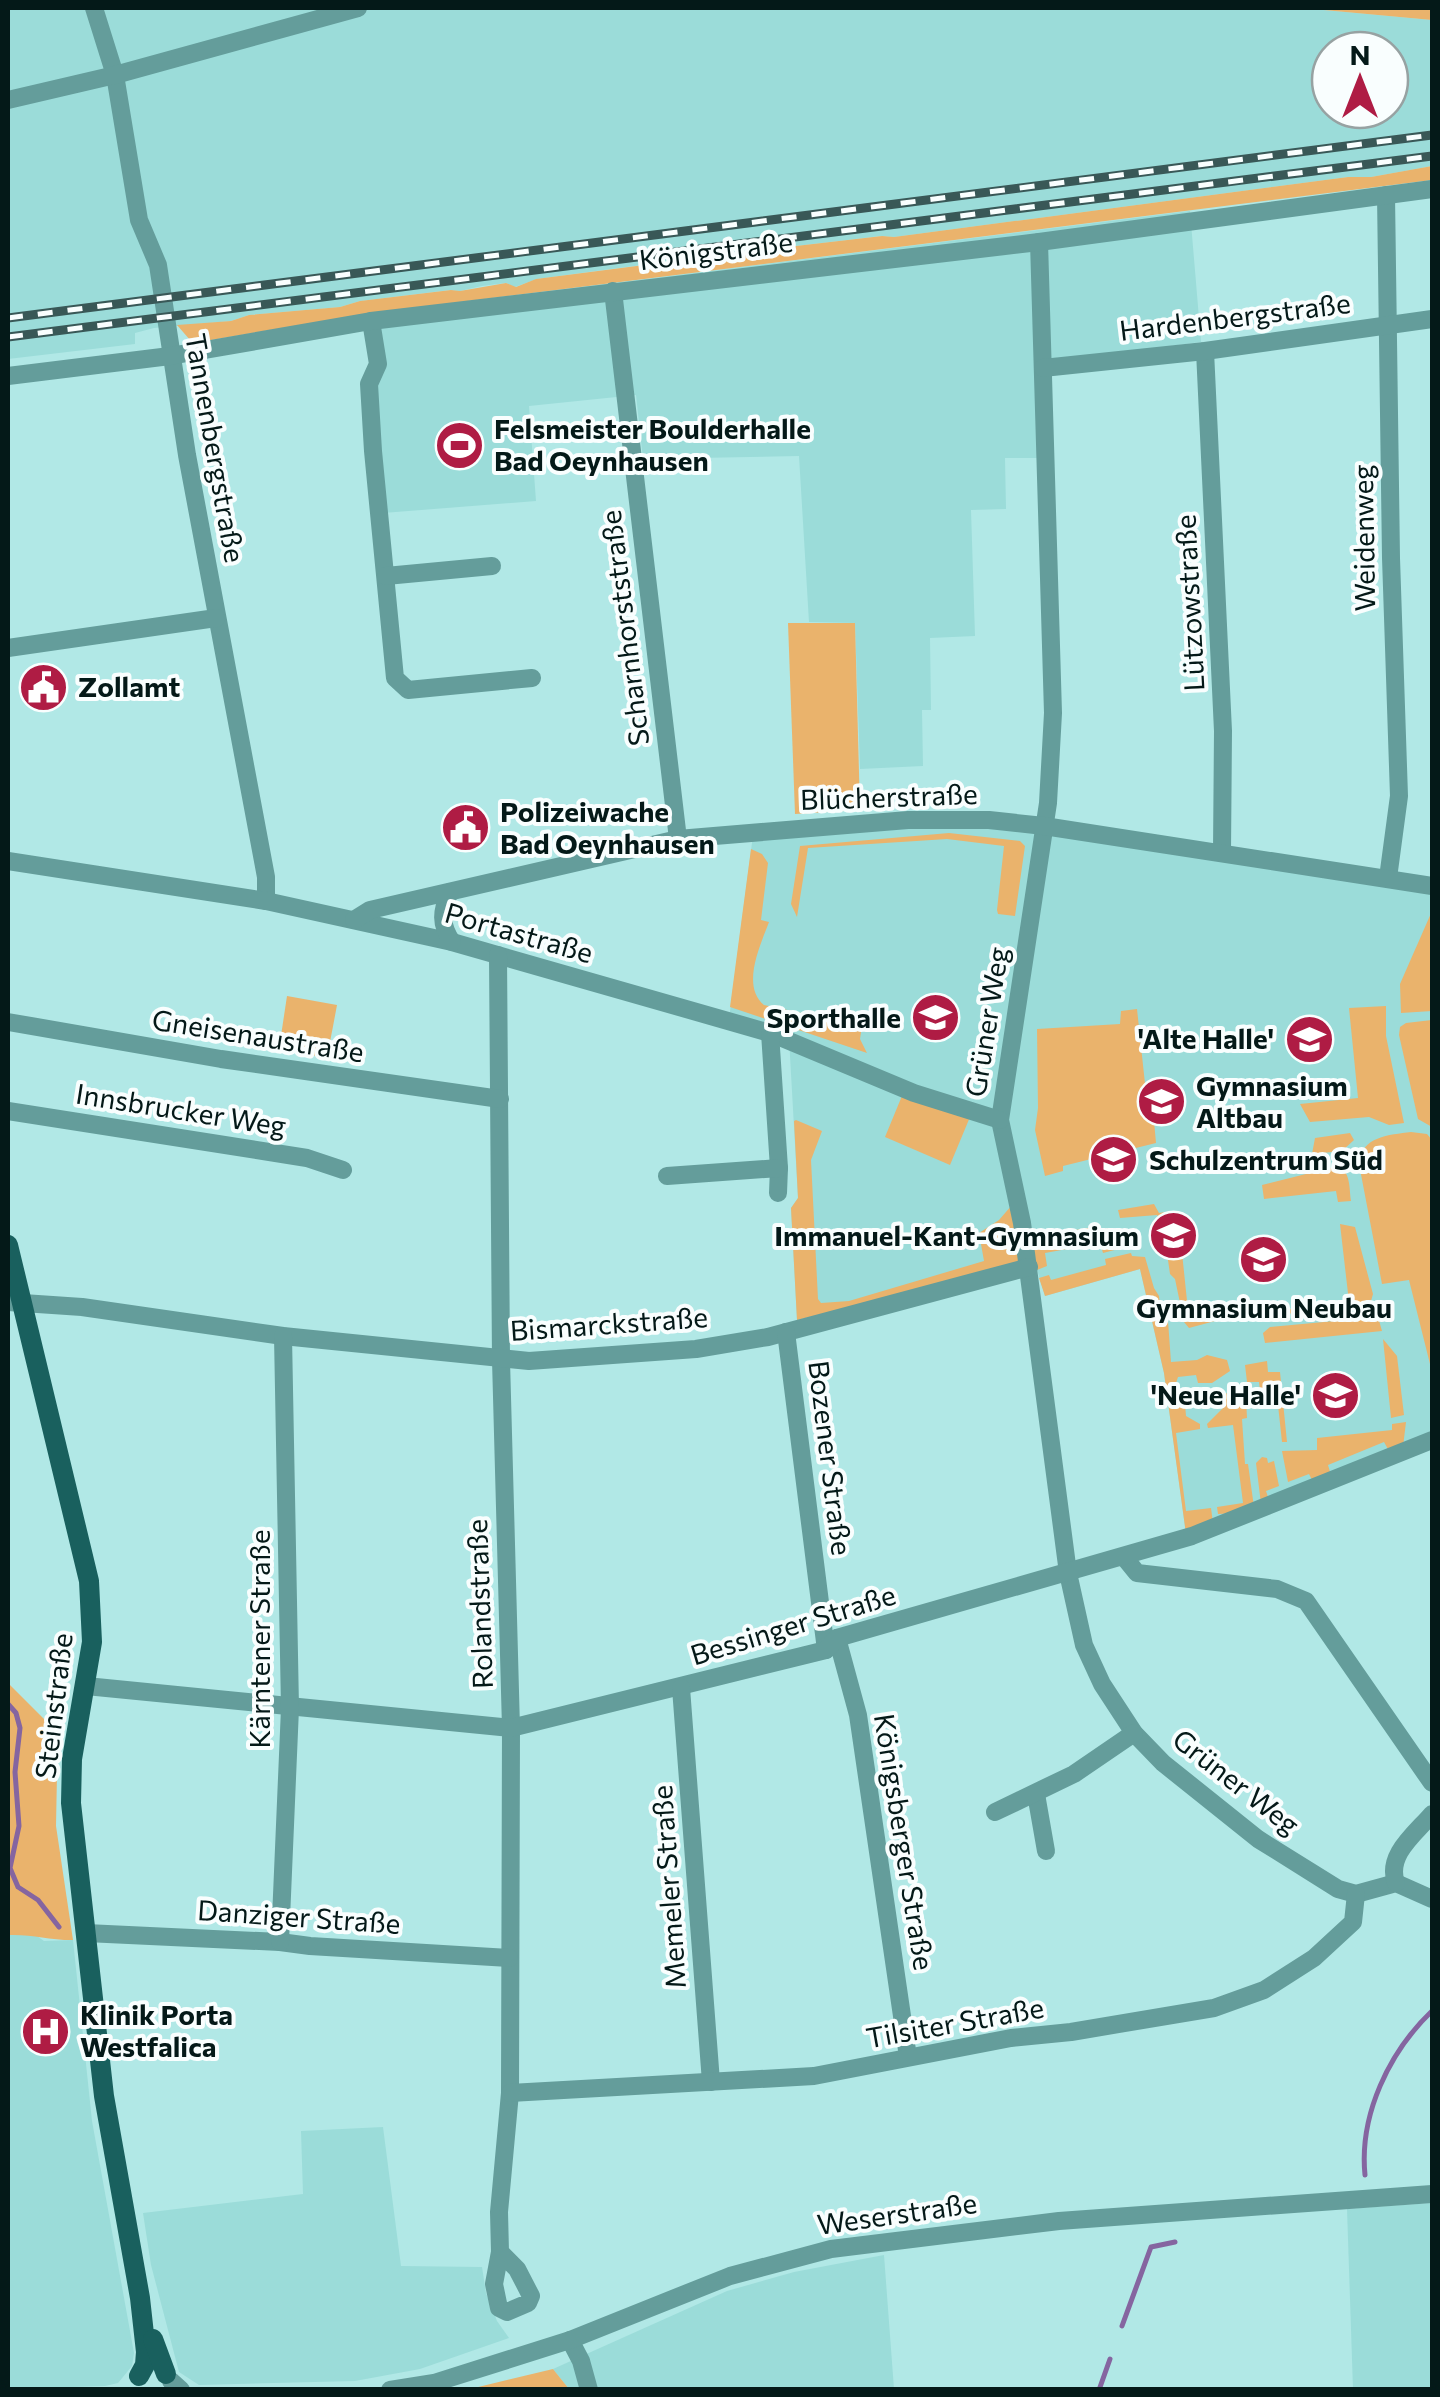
<svg xmlns="http://www.w3.org/2000/svg" width="1440" height="2397" font-family="Commissioner,sans-serif">
<style>
.built{fill:#9bdcd9;fill-rule:evenodd}
.green{fill:#eab36c}
.lines{fill:none;stroke-linecap:round;stroke-linejoin:round}
.stream{stroke:#8565a0;stroke-width:5}
.minor{stroke:#649d9b;stroke-width:18}
.major{stroke:#19605e;stroke-width:20}
.rail-casing{stroke:#395857;stroke-width:9}
.rail{stroke:#f9fefe;stroke-width:5;stroke-dasharray:15;stroke-linecap:butt}
.labels{text-anchor:middle;stroke-width:8;stroke-linejoin:round;paint-order:stroke}
.street-label{font-size:28px;fill:#041918;stroke:#f9fefe}
.poi-label{font-size:28px;font-weight:bold;fill:#041918;stroke:#f9fefe;text-anchor:start}
</style>
<rect width="100%" height="100%" fill="#b1e8e6"/>
<g class="built">
<path d="M8 8H1302L1432 20V166L1371 177H1348L894 237 881 236 770 249 750 255 737 253 603 270 537 279 515 287 506 283 482 286 460 291 450 290 360 301 340 307 249 315 231 321 154 328 135 333V344L8 359ZM1330 50H1390V110H1330Z"/>
<path d="M1190 211 1201 342 1046 362 1047 458H1005L1006 509 971 510 975 636 930 638 931 710H922L923 766 860 769 855 623 809 622 799 456 643 459 636 395 529 406 536 501 383 513 372 385 373 313Z"/>
<path d="M989 824 1432 893V1435L1186 1534 1164 1373 1140 1269 1045 1296 1035 1263 797 1320 791 1208 798 1198 789 1038 729 1019 753 835Z"/>
<path d="M34 1934 44 1941 73 1940 92 2121 134 2353 132 2366 118 2383 105 2386 8 2389V1935Z"/>
<path d="M383 2127 401 2266 482 2267 486 2293 497 2321 509 2338 420 2369 355 2381 199 2385 179 2372 151 2265 143 2213 303 2194 301 2131Z"/>
<path d="M1432 2203V2389H1353L1347 2209Z"/>
<path d="M884 2255 894 2389H569L553 2369 727 2291 794 2272Z"/>
</g>
<g class="green">
<path d="M1302 8H1432V20Z"/>
<path d="M1432 166V180L373 313 205 341 190 340 177 325 231 321 249 315 340 307 360 301 451 290 460 291 506 283 516 287 536 279 737 253 750 255 770 249 882 236 894 237 1348 177H1371Z"/>
<path d="M788 623H855L860 810 795 814Z"/>
<path d="M949 833 1020 841 1025 846 1015 916 998 914 997 910 1004 846 947 839 808 848 797 917 791 904 800 846Z"/>
<path d="M751 849 762 854 768 863 761 920 769 922C760 946 741 986 764 1005L862 1026 860 1039 867 1053 730 1007Z"/>
<path d="M1432 911V1011L1401 1013 1400 984Z"/>
<path d="M287 996 337 1005 327 1058 279 1049Z"/>
<path d="M1386 1006V1036L1404 1123 1389 1125 1369 1117 1310 1122 1300 1104 1358 1098 1349 1008Z"/>
<path d="M1137 1009 1149 1121H1154L1156 1143 1063 1166V1171L1045 1176 1035 1130 1038 1108 1037 1029 1120 1024 1121 1011Z"/>
<path d="M1432 1020V1127L1418 1119 1399 1035 1400 1027 1406 1023Z"/>
<path d="M904 1091 970 1117 950 1165 885 1137Z"/>
<path d="M796 1120 822 1131 811 1160 818 1299 821 1303 849 1301 984 1261 979 1233 999 1220 1012 1205 1022 1266 797 1320 791 1208 798 1198 794 1121Z"/>
<path d="M1411 1132 1427 1134 1432 1140V1372L1409 1280 1382 1284 1359 1164C1361 1136 1389 1135 1411 1132Z"/>
<path d="M1350 1133 1354 1140 1342 1151 1312 1154 1315 1138Z"/>
<path d="M1338 1166C1351 1172 1349 1188 1351 1201L1338 1202 1336 1191 1264 1199 1262 1185Z"/>
<path d="M1154 1204 1159 1213 1166 1212 1167 1228 1157 1215 1120 1218 1118 1210Z"/>
<path d="M1340 1224 1355 1227 1373 1294 1371 1301 1363 1306 1276 1315 1275 1311 1349 1302Z"/>
<path d="M1094 1227 1096 1230 1112 1228 1129 1240 1130 1246 1103 1253 1100 1243 1045 1253 1047 1266 1037 1270 1027 1238Z"/>
<path d="M1181 1243 1189 1320 1215 1317V1321L1189 1328 1184 1322 1175 1279 1170 1274 1167 1253 1175 1244Z"/>
<path d="M1131 1253 1132 1256 1145 1257 1154 1288 1159 1296 1161 1312 1168 1321 1171 1362 1197 1360 1207 1355 1227 1360 1230 1371 1212 1383H1198L1196 1375 1178 1377 1175 1386 1185 1404 1186 1416 1200 1424V1429L1176 1433 1186 1511 1211 1508 1213 1523 1186 1534 1164 1373 1140 1269 1045 1296 1039 1278 1049 1275 1051 1280 1106 1265 1105 1259Z"/>
<path d="M1378 1317 1382 1331 1265 1343 1263 1333 1270 1327Z"/>
<path d="M1383 1339 1397 1356 1404 1415 1391 1418Z"/>
<path d="M1267 1361 1268 1372H1280L1287 1442H1282L1278 1405 1271 1399H1261L1259 1382H1247L1245 1365Z"/>
<path d="M1231 1388H1240L1246 1398 1247 1418 1242 1419 1245 1464H1248L1254 1507 1238 1513 1218 1514 1217 1507 1243 1503 1233 1425 1208 1428 1207 1424 1226 1405V1394Z"/>
<path d="M1406 1422 1403 1447 1389 1451 1384 1442 1328 1465 1331 1475 1313 1482 1309 1474 1288 1482 1282 1451 1317 1450V1438L1392 1430V1424Z"/>
<path d="M1262 1457 1267 1458 1268 1463 1274 1461 1279 1486 1266 1491 1269 1500 1261 1504 1256 1463Z"/>
<path d="M8 1683 48 1723 58 1722 56 1826 73 1940C47 1940 32 1934 8 1935Z"/>
<path d="M553 2369 569 2389H470Z"/>
</g>
<g class="lines">
<g class="stream">
<path d="M8 1704 16 1713 20 1728 15 1772 19 1826 10 1868 18 1887 38 1900 59 1927"/>
<path d="M1365 2175C1359 2115 1389 2052 1432 2011"/>
<path d="M1122 2326 1151 2247 1175 2242"/>
<path d="M1099 2390 1110 2359"/>
</g>
<g class="minor">
<path d="M94 8 115 75 139 220 158 265 187 455 266 877V901"/>
<path d="M8 100 115 75 358 8"/>
<path d="M1386 195 1391 558 1399 796 1388 878"/>
<path d="M1039 242 1053 713 1048 803 1000 1120 1022 1223 1068 1573 1084 1645 1102 1684 1134 1733 1163 1763 1258 1839 1338 1889 1356 1894 1396 1883 1432 1899"/>
<path d="M613 291 678 839"/>
<path d="M371 321 378 364 369 384 373 451 395 678 408 690 532 678"/>
<path d="M1205 351 1223 731 1222 852"/>
<path d="M1043 368 1205 351 1432 319"/>
<path d="M8 376 170 356 371 321 1039 242 1432 189"/>
<path d="M386 576 492 566"/>
<path d="M8 648 216 618"/>
<path d="M8 861 266 901 452 942 770 1033 914 1093 1000 1120"/>
<path d="M450 892C441 911 440 924 452 942"/>
<path d="M354 920 370 910 678 839 908 820H989L1044 826 1432 886"/>
<path d="M498 955 501 1360 511 1728 510 2093 499 2212 500 2252 494 2284 499 2308 507 2312 528 2303 531 2296 517 2269 500 2252"/>
<path d="M8 1022 221 1059 500 1099"/>
<path d="M770 1033 779 1168 778 1193"/>
<path d="M8 1111 307 1158 343 1170"/>
<path d="M667 1176 779 1168"/>
<path d="M8 1302 82 1307 283 1336 529 1361 696 1349 768 1337 1029 1267"/>
<path d="M786 1332 826 1650"/>
<path d="M1124 1557 1137 1573 1277 1589 1306 1601 1432 1783"/>
<path d="M837 1638 858 1715 908 2057"/>
<path d="M86 1686 511 1728 826 1650 837 1638 1192 1536 1432 1440"/>
<path d="M681 1688 711 2082"/>
<path d="M1036 1794 1046 1851"/>
<path d="M995 1812 1074 1774 1134 1733"/>
<path d="M1396 1883C1386 1855 1415 1834 1432 1814"/>
<path d="M86 1933 280 1942 310 1946 509 1958"/>
<path d="M280 1942 290 1708 283 1336"/>
<path d="M510 2093 814 2076 1011 2038 1071 2032 1214 2008 1264 1990 1314 1958 1353 1922 1356 1894"/>
<path d="M570 2340 581 2361 589 2390"/>
<path d="M171 2381 181 2390"/>
<path d="M390 2390 434 2383 570 2340 730 2276 831 2249 1059 2221 1432 2194"/>
</g>
<g class="major">
<path d="M8 1245 89 1581 92 1642 72 1759 71 1803 104 2096 140 2298 146 2352 145 2365 139 2376"/>
<path d="M153 2339 166 2374"/>
</g>
<defs>
<g id="rail">
<path d="M8 318 1432 135"/>
<path d="M8 337 1432 156"/>
</g>
</defs>
<use href="#rail" class="rail-casing"/>
<use href="#rail" class="rail"/>
</g>
<defs>
<symbol id="stadium-disc" viewBox="-11 -11 22 22"><circle r="9.5" fill="#af1c44" stroke="#f9fefe"/><path d="M0-5a6.5 5 0 1 0 0 10a6.5 5 0 1 0 0-10ZM-3.5-1.8h7v3.6h-7Z" fill="#fff"/></symbol>
<symbol id="civic-disc" viewBox="-11 -11 22 22"><circle r="9.5" fill="#af1c44" stroke="#f9fefe"/><path d="M-.6-6.5H3V-4.5H.6V-3L4-1V1h2V6H-6V1h2V-1L-.6-3ZM-1.2 2.5V6h2.4V2.5Z" fill="#fff"/></symbol>
<symbol id="school-disc" viewBox="-11 -11 22 22"><circle r="9.5" fill="#af1c44" stroke="#f9fefe"/><path d="M0-5L7-2L0 1L-7-2ZM-4 1L0 2.5L4 1V4Q0 6-4 4Z" fill="#fff"/></symbol>
<symbol id="hospital-disc" viewBox="-11 -11 22 22"><circle r="9.5" fill="#af1c44" stroke="#f9fefe"/><path d="M-5-5h3v3.5h4V-5h3V5h-3V1.5h-4V5h-3Z" fill="#fff"/></symbol>
</defs>
<g fill-rule="evenodd">
<use href="#stadium-disc" x="432" y="418" width="55" height="55"/>
<use href="#civic-disc" x="16" y="660" width="55" height="55"/>
<use href="#civic-disc" x="438" y="800" width="55" height="55"/>
<use href="#school-disc" x="908" y="990" width="55" height="55"/>
<use href="#school-disc" x="1282" y="1012" width="55" height="55"/>
<use href="#school-disc" x="1134" y="1074" width="55" height="55"/>
<use href="#school-disc" x="1086" y="1132" width="55" height="55"/>
<use href="#school-disc" x="1146" y="1208" width="55" height="55"/>
<use href="#school-disc" x="1236" y="1232" width="55" height="55"/>
<use href="#school-disc" x="1308" y="1368" width="55" height="55"/>
<use href="#hospital-disc" x="18" y="2004" width="55" height="55"/>
</g>
<g class="labels">
<g class="street-label">
<text transform="translate(716 251) rotate(-7)" y="10">Königstraße</text>
<text transform="translate(1235 317) rotate(-7)" y="10">Hardenbergstraße</text>
<text transform="translate(215 448) rotate(80)" y="10">Tannenbergstraße</text>
<text transform="translate(1364 538) rotate(-91)" y="10">Weidenweg</text>
<text transform="translate(1190 603) rotate(-93)" y="10">Lützowstraße</text>
<text transform="translate(625 628) rotate(-97)" y="10">Scharnhorststraße</text>
<text transform="translate(889 797) rotate(-2)" y="10">Blücherstraße</text>
<text transform="translate(519 933) rotate(16)" y="10">Portastraße</text>
<text transform="translate(987 1022) rotate(-81)" y="10">Grüner Weg</text>
<text transform="translate(258 1036) rotate(9)" y="10">Gneisenaustraße</text>
<text transform="translate(181 1110) rotate(9)" y="10">Innsbrucker Weg</text>
<text transform="translate(609 1324) rotate(-4)" y="10">Bismarckstraße</text>
<text transform="translate(830 1458) rotate(83)" y="10">Bozener Straße</text>
<text transform="translate(480 1604) rotate(-92)" y="10">Rolandstraße</text>
<text transform="translate(793 1625) rotate(-17)" y="10">Bessinger Straße</text>
<text transform="translate(260 1639) rotate(-90)" y="10">Kärntener Straße</text>
<text transform="translate(54 1706) rotate(-83)" y="10">Steinstraße</text>
<text transform="translate(1236 1782) rotate(38)" y="10">Grüner Weg</text>
<text transform="translate(904 1842) rotate(81)" y="10">Königsberger Straße</text>
<text transform="translate(669 1887) rotate(-94)" y="10">Memeler Straße</text>
<text transform="translate(299 1917) rotate(4)" y="10">Danziger Straße</text>
<text transform="translate(955 2023) rotate(-10)" y="10">Tilsiter Straße</text>
<text transform="translate(897 2214) rotate(-8)" y="10">Weserstraße</text>
</g>
<g class="poi-label">
<text x="494" y="439">Felsmeister Boulderhalle<tspan x="494" dy="32">Bad Oeynhausen</tspan></text>
<text x="78" y="697">Zollamt</text>
<text x="500" y="822">Polizeiwache<tspan x="500" dy="32">Bad Oeynhausen</tspan></text>
<text x="901" y="1028" text-anchor="end">Sporthalle</text>
<text x="1274" y="1049" text-anchor="end">'Alte Halle'</text>
<text x="1196" y="1096">Gymnasium<tspan x="1196" dy="32">Altbau</tspan></text>
<text x="1149" y="1170">Schulzentrum Süd</text>
<text x="1139" y="1246" text-anchor="end">Immanuel-Kant-Gymnasium</text>
<text x="1264" y="1318" text-anchor="middle">Gymnasium Neubau</text>
<text x="1301" y="1405" text-anchor="end">'Neue Halle'</text>
<text x="80" y="2025">Klinik Porta<tspan x="80" dy="32">Westfalica</tspan></text>
</g>
</g>
<rect width="1440" height="2397" fill="none" stroke="#041918" stroke-width="20"/>
<g transform="translate(1360 80)"><circle r="48" fill="#f9fefe" stroke="#97a2a2" stroke-width="2.5"/>
<path d="M0-8L18 38L0 25L-18 38Z" fill="#af1c44"/>
<text y="-15" font-size="28" font-weight="bold" text-anchor="middle" fill="#041918">N</text>
</g>
</svg>
